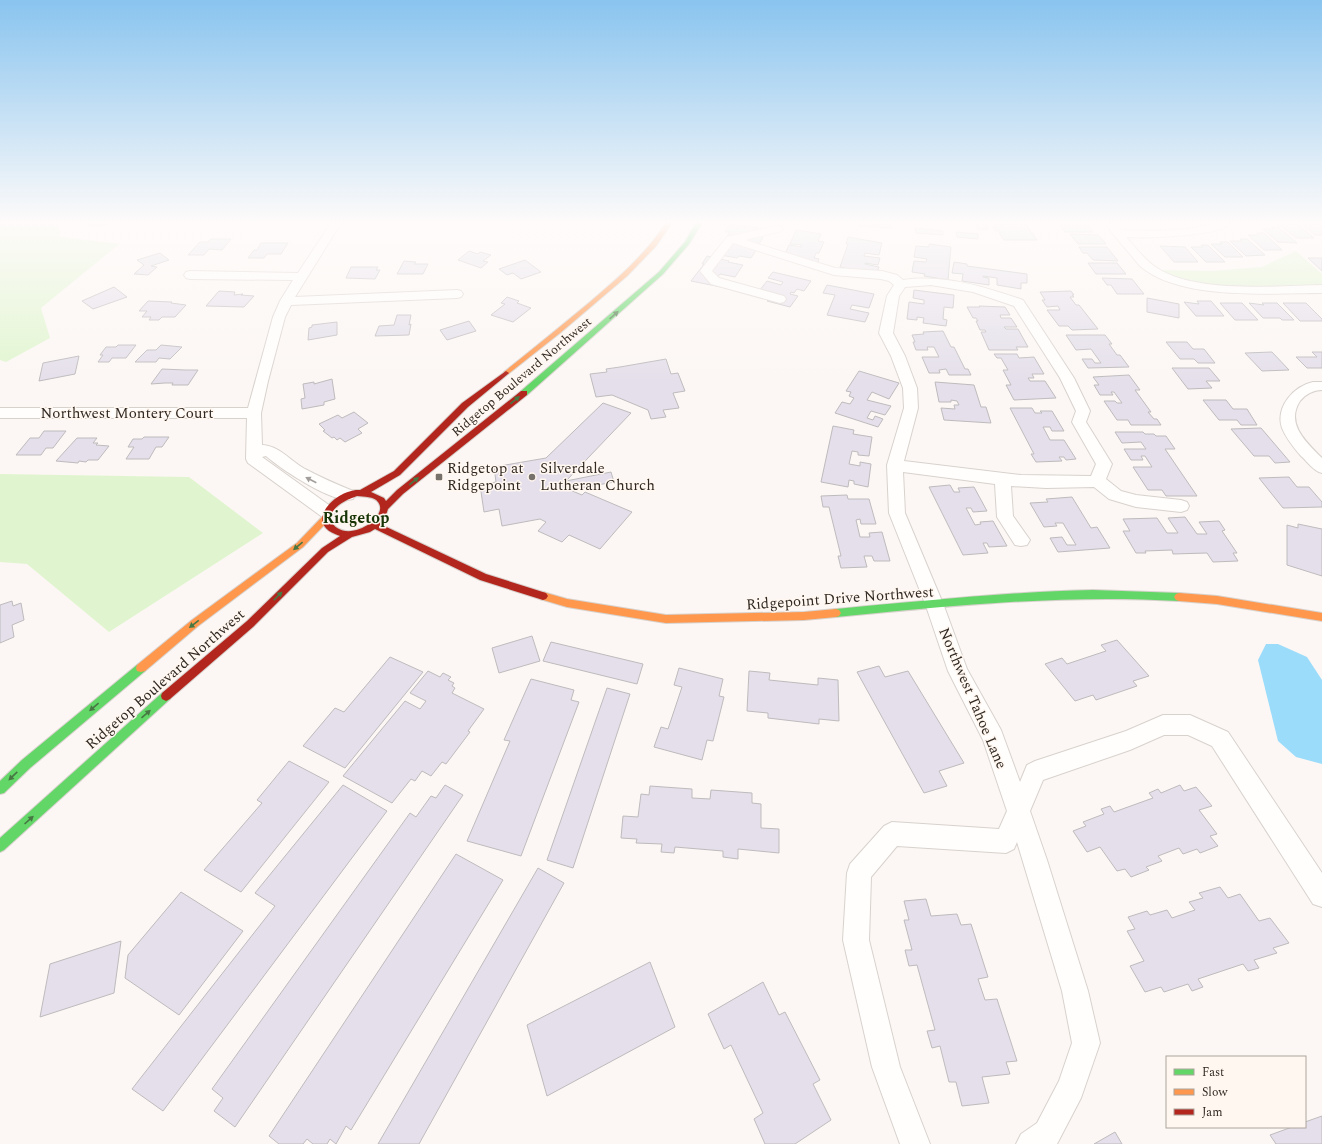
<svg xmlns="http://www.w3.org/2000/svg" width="1322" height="1144" font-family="Spectral,serif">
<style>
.green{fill:#e0f5cf}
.water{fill:#9bdcfa}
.building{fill:#e4dfea;stroke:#bebbbd}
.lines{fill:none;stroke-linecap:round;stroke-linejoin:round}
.street-casing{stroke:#d8d2cd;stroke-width:2}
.fast-casing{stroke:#d8d2cd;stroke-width:2}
.slow-casing{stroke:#d8d2cd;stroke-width:2}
.jam-casing{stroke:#d8d2cd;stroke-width:2}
.street{fill:#fffefd;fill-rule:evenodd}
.fast{fill:#63d668;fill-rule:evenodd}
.slow{fill:#ff974d;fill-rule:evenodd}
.jam{fill:#b3261e;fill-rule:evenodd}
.oneway{fill:#477742}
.oneway2{fill:#a29e9b}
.poi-dot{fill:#77716c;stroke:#fff7f0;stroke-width:1.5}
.labels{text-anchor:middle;stroke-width:3;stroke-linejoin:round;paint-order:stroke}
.far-street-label{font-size:13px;fill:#302923;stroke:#fff7f0}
.street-label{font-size:15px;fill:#302923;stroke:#fff7f0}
.poi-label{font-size:15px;fill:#302923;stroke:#fff7f0;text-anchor:start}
.neighbourhood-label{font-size:16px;font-weight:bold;fill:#163406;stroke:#fff7f0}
</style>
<rect width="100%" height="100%" fill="#fcf7f4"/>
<g class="green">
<path d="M0 223H64L59 227 60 237 119 244 41 308 50 338 6 362 0 360Z"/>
<path d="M1296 251 1322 274V289L1201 286 1156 270 1212 271 1262 267Z"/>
<path d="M0 474 189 477 263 533 109 632 27 564 0 562Z"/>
</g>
<path class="water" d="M1266 644H1278L1307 657 1322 680V764L1296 757 1278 741 1258 660Z"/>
<g class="building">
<path d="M90 223H108L106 225 88 226Z"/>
<path d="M859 223H890L892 228 859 226Z"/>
<path d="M974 223H985L988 229H978Z"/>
<path d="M993 223H1027L1028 225H1026L1037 240H1004L999 233H1001L1000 231H995L993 227H997Z"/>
<path d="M1059 223H1086L1093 232H1065Z"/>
<path d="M1289 223H1296L1314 238H1296L1279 224H1290Z"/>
<path d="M1300 223H1318L1322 227V235H1315Z"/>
<path d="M731 224 766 229 751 235 763 237 759 244 745 241 759 246 751 258 739 256 737 258 715 254 730 232H725Z"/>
<path d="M1272 227H1278L1297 243 1278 242 1263 229H1273Z"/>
<path d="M915 228 943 231V235L916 233Z"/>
<path d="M796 230 821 234 818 241 824 242 819 253H816L814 258 819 259 817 265 783 258 789 245 801 247 802 245 790 244Z"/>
<path d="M956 232 978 234V239L957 237Z"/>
<path d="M1257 233H1264L1282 250H1264L1248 235H1258Z"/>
<path d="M1070 234 1098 235 1106 244H1078Z"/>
<path d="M848 237 882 243 879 255 865 253 864 256 880 258 878 265 865 263V264L879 267 876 275 840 267 848 244H846Z"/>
<path d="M211 239H231L222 250 209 249 204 255H188L200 242H208Z"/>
<path d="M1240 239H1247L1265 255 1246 256 1230 241H1242Z"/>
<path d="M1220 242H1228L1243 257H1225L1211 244H1222Z"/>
<path d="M261 243H288L281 254H267L264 258H248L254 250H257Z"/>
<path d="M929 244 951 247 948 280 924 276 925 274 912 272 914 261 926 262 927 259 914 257 916 246 929 247Z"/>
<path d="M1201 245H1208L1225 262H1206L1191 247H1203Z"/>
<path d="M1160 246 1185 247 1198 262H1174Z"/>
<path d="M1079 247H1107L1118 261 1093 260 1087 253H1083Z"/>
<path d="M469 251 478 254 480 252 491 255 483 261 488 262 481 268 458 260Z"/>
<path d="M160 253 169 260 151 266 157 267 148 275 134 274 144 265 137 260Z"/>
<path d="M707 256 729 261 728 262 743 265 735 277 720 274 717 278 730 281 726 288 691 281 704 264H702Z"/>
<path d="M1308 258H1322V271Z"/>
<path d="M525 260 541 272 521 279 513 273 507 275 499 269Z"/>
<path d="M404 261 416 262 414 264H428L423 274H397Z"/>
<path d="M954 262 967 264V266L1027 274V283H1021V289L997 285V278L983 276V277L989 278V285L962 281 963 274 952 273Z"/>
<path d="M1088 263H1117L1126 274H1096Z"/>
<path d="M351 267H378L376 270H380L375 279 346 278Z"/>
<path d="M773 272 811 281 804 291 797 289 794 293 791 292 790 294 798 296 790 307 767 301 769 299 756 295 767 281 781 285 783 282 768 278Z"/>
<path d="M1102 278 1132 279 1144 294H1117L1111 285H1107Z"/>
<path d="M827 285 874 294 869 308 852 305 850 309 869 313 865 322 827 315 835 295 823 293Z"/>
<path d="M114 287 127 297 93 309 82 301Z"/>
<path d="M914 290 954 295 953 308 944 307 943 319 947 320 946 326 923 323 924 318 917 317V320L907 319 909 302 924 304V300L913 298Z"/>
<path d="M219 291 235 292 234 295 243 294 241 295 254 296 244 307 206 306Z"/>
<path d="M1071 291 1074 295H1072L1074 297H1070L1076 305H1079L1098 329 1072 330 1068 326H1059L1047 310H1060L1058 306 1047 307 1042 300H1045L1040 292Z"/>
<path d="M507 297 519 301 517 303 531 308 513 322 491 315 505 304 501 303Z"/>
<path d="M1147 298 1179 304V318L1147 312Z"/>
<path d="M148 301 172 302 171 303 186 305 175 317H162L159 320H149L151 317H142L147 311H139Z"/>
<path d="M1197 301H1211L1224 316H1196L1184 302 1199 304Z"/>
<path d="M1220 303H1242L1258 320H1235Z"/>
<path d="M1249 303 1264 305 1262 303H1277L1294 320H1282L1280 318H1263Z"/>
<path d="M1283 303H1306L1322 319V321H1300Z"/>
<path d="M979 306 1005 307 1010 315H1000L1001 318H1011L1017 327H1004L1006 329H1018L1028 347H1016L1018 350H989L981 332H986L985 330H980L976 321H978L976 318H973L967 307H980Z"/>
<path d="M397 315H411L409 325 411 324 409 335 375 336 379 326 394 325Z"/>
<path d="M469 321 476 331 447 340 440 330Z"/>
<path d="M337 322V335L308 340 309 328 312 327V325Z"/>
<path d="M943 331 951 347H954L965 369H968L971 375H949L946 369 939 370 940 373H929L922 357H939L934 347H927L928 350H916L913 342H915L912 335 924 334 923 332Z"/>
<path d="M1066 335H1105L1112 344H1109L1117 355H1120L1129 367 1088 368 1082 359H1092L1095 363H1101L1091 349 1076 350Z"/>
<path d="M1166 342H1187L1193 349H1204L1215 363H1198L1194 359H1180Z"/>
<path d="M118 345H136L126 358H112L109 362H98L103 355H100L106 347H116Z"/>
<path d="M161 345 182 347 170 359 159 358 156 362H135L147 350H156Z"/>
<path d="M1272 352 1289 370 1262 371 1245 353Z"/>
<path d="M1312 352H1322V368H1307L1296 357H1317Z"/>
<path d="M994 354H1017L1019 358 1034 357 1044 374H1032L1034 378H1028L1030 381H1045L1056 398 1014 400 1006 385H1011L1003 370H1008L1001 358H997Z"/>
<path d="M79 356 75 374 39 381 43 363Z"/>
<path d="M666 359 671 374 678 373 685 391 673 393 679 408 663 410 666 417 651 419 648 410 612 395 596 397 590 374 607 372 606 369 620 367Z"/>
<path d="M1172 368H1209L1220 381H1206L1212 388 1188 389Z"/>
<path d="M162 369 185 370H198L188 385H172L173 383H165L151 384Z"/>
<path d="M859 371 899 383 889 399 872 392 867 400 891 406 885 415 871 411 867 418 873 420 875 416 883 419 878 427 835 413 842 402 850 404 854 398 849 396 851 392 846 391Z"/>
<path d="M1129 375 1140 390H1135L1151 412H1148L1154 419H1157L1161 425H1131L1128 420H1117L1104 401H1115L1117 403H1122L1114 392H1111L1113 395H1100L1094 385H1099L1093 377Z"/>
<path d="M332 379 335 399 324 402V405L302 409 301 399 305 398 303 384 314 382V384Z"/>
<path d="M935 382 974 385 981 407H986L991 423 944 420 941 408 955 409 954 405H959L957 401 951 400V402H939Z"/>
<path d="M1203 400H1226L1233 409H1247L1257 425H1241L1237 420H1219Z"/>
<path d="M603 403 631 413 566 481 611 472 614 482 570 490 582 495 585 492 632 512 600 549 569 535 562 542 538 531 546 522 540 519 502 526 499 509 484 512 480 485 496 482 494 467 546 458Z"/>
<path d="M1010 408H1032L1035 413H1042L1040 411H1052L1064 431H1052L1050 427H1043L1050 440H1064L1076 459 1066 460 1064 457H1059L1062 461 1036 462 1031 454H1034Z"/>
<path d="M354 412 368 423 358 429 362 433 345 442 340 438 337 440 334 437 332 438 323 431 325 430 319 424 338 415 342 418Z"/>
<path d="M833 426 854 430 853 434 872 437 869 456 858 455V452L852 451 849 464 860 466V462L871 464 868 487 854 484V481L849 480 848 487 821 482Z"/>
<path d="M1261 428 1290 462 1275 463 1269 456H1254L1231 429Z"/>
<path d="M44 431H66L53 448H46L41 455H16L30 438H39Z"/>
<path d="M1115 432H1143L1145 434H1154L1156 436H1166L1175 449H1165L1197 496H1166L1162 490H1148L1133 467H1152L1145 456H1141L1143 460H1131L1124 449H1146L1141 442 1122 443Z"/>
<path d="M144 437H169L162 447H156L149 459H126L134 447H128L133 439H142Z"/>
<path d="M77 438H97L93 443H98L96 445 109 446 98 460H88L86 462 79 461 78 463 56 461Z"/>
<path d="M1289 477 1297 487H1309L1322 502V507L1283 508 1259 478Z"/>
<path d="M950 485 954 492H960L958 488 974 487 987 511 973 512 971 508H966L975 525 981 524 980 522 993 521 1007 546 989 547 987 543H983L988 553 963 555 929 487Z"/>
<path d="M847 495 848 499H869L876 524H861L860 519 856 520 860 537H870L869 533 882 532 890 561H874L872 556H864L867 567 841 568 838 556H841L829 507H823L821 496Z"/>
<path d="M1072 497 1091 528 1097 527 1110 548 1058 552 1050 538 1062 537 1067 545H1076L1063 523H1055L1057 526 1044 527 1030 503 1048 502 1046 499Z"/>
<path d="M1185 517 1197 534H1207L1199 522 1219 521 1225 530 1222 531 1237 553H1233L1238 561 1213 562 1207 553 1173 554 1172 550 1145 551 1146 553H1136L1123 531H1130L1123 519 1157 518 1167 533H1178L1168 518Z"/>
<path d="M1298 524 1322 529V576L1287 565V525L1298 528Z"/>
<path d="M12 601 13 606 21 603 24 620 12 625 14 637 0 643V605Z"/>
<path d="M532 636 540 661 499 673 492 648Z"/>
<path d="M1117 640 1149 676 1133 681 1137 686 1096 700 1093 695 1075 701 1045 664 1062 658 1067 664 1106 651 1101 645Z"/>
<path d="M551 642 643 664 637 684 543 661Z"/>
<path d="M390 657 423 672 345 768 303 746 335 708 344 712Z"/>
<path d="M879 666 885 677 908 671 964 763 939 771 947 786 924 793 857 672Z"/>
<path d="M679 668 723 679 719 696 724 697 713 741 707 740 702 760 654 747 661 727 668 729 682 687 674 685Z"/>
<path d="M428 671 440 677 443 673 451 677 448 680 454 683 452 686 455 688 452 693 484 709 468 731 470 732 446 764 442 762 431 776 422 771 415 781 411 779 392 803 343 776 405 701 420 709 426 701 410 693Z"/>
<path d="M749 671 770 673 769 680 818 685V678L838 680 839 721 819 719V724L768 718V713L747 711Z"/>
<path d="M531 679 574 690 571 700 579 702 521 856 467 841 510 741 504 740Z"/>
<path d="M607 688 630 694 573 868 547 860Z"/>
<path d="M289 761 329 782 241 892 204 870 262 803 257 800Z"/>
<path d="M343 785 387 811 163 1111 132 1089 275 906 255 893Z"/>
<path d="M445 785 463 795 235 1127 214 1111 223 1098 212 1089 410 813 416 817 431 796 436 798Z"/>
<path d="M1180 785 1184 791 1196 787 1212 806 1199 810 1217 834 1210 836 1218 846 1200 853 1197 849 1183 854 1179 848 1158 856 1162 861 1146 867 1149 870 1131 877 1125 869 1117 871 1100 847 1087 852 1073 831 1086 826 1083 822 1104 814 1101 809 1110 806 1114 812 1153 798 1149 793 1158 789 1161 793Z"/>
<path d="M650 786 692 789V798L710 799 711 790 752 793V803L761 804V828L779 829V853L738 849V859L723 857V851L675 847 674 853 661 852 662 844 636 843 637 839 621 838 623 816 638 817 641 794 649 795Z"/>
<path d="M456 854 503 880 351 1130 346 1126 336 1144 330 1139 327 1144H313L307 1139 303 1144H279L269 1136Z"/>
<path d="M538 868 564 883 419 1144H378Z"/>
<path d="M1220 887 1228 898 1240 894 1259 921 1270 918 1289 943 1273 948 1277 953 1254 960 1259 968 1248 971 1243 964 1198 979 1203 987 1192 991 1188 984 1164 992 1161 987 1145 992 1130 966 1144 961 1127 931 1135 929 1128 917 1147 911 1150 915 1167 910 1172 918 1195 910 1189 902 1203 898 1199 893Z"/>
<path d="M181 892 243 931 179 1015 125 978 128 955Z"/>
<path d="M926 899 931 916 957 914 961 925 971 924 988 977 978 979 985 1000 997 999 1017 1061 1006 1062 1010 1074 982 1077 989 1103 962 1106 956 1082H949L940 1046 932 1048 927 1031 935 1030 917 965 909 966 905 950H912L904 920H909L904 901Z"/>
<path d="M121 941 114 993 40 1017 50 964Z"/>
<path d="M650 962 675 1027 547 1096 527 1025Z"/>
<path d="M763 982 779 1015 785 1012 820 1080 813 1084 831 1120 795 1144H765L754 1119 763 1113 731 1045 724 1049 708 1014Z"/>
<path d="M1322 1116V1144H1276L1270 1135 1292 1127H1305V1122Z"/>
<path d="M1115 1132 1122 1144H1094Z"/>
</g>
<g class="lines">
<defs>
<g id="street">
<path d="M331 223H341L295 297 457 290 461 291 463 294 461 297 457 298 291 305 285 317 268 381 261 413 262 445C280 446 289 460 305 469 320 477 336 484 353 491L355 495 353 499C334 505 281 469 266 456L262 457 333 508 335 512 333 516 327 518 321 516 248 463 246 459 247 418H0V408H248L273 317 280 301 293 280 190 279 186 278 184 275 186 272 190 271 298 273Z"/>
<path d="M1104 223H1115L1121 230C1142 231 1164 232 1186 229 1201 227 1215 223 1231 223 1220 237 1145 238 1126 237 1135 247 1143 258 1154 266 1192 294 1276 286 1322 285V293C1272 293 1180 301 1140 266Z"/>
<path d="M777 226 781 227 783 229 781 231 745 240 835 268 882 271 897 275 903 280C945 274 985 287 1023 300L1074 378 1090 411 1086 422 1112 464 1106 479 1121 491 1136 495 1181 500 1187 502 1189 506 1187 510 1181 512 1136 507 1109 499 1094 487 1046 488 1011 486 1013 516 1030 540 1027 545 1021 546 1015 545 997 517 995 484 903 472 905 513 944 606 967 669 1001 730 1020 782 1027 765 1035 761 1126 731 1163 715H1190L1228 732 1322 873V907L1313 904 1212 746 1188 735H1164L1130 750 1043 780 1030 811 1047 860 1088 991 1100 1043 1081 1098 1057 1144H1016L1021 1134 1037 1123 1059 1081 1072 1043 1062 991 1017 842 1014 849 1006 853 897 846 871 877 869 940 900 1067 930 1144H900L872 1067 843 940 847 873 850 864 884 826 892 822 999 829 1007 811 983 740 948 671 926 606 889 513 887 465 904 408 903 388 891 356 879 333 887 296 894 285 889 281 881 279 834 275 733 243 712 271 719 278 784 296 786 299 784 302 780 303 711 284 700 271 727 237ZM931 285 973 292 1014 306 1060 378 1076 411 1072 422 1096 464 1091 476 1021 475 904 461 918 408 917 388 905 356 893 333 899 296 905 287Z"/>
<path d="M1313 382H1322V390C1313 390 1306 394 1300 401 1285 424 1307 443 1322 458V473C1313 471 1308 462 1301 456 1294 448 1286 438 1282 428 1275 407 1294 386 1313 382Z"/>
</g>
<g id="fast">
<path d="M696 223H702L689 244 663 274 527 395H521V391L659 272 685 242Z"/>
<path d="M1093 590 1179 593 1182 594 1184 597 1182 600 1179 601C1062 594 952 606 836 617L833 616 831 613 833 610 836 609C922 601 1007 592 1093 590Z"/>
<path d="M141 664 145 665 146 668 145 671 30 768 4 793 0 794V781L22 760 137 665Z"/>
<path d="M166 691 170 693 171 696 170 699 4 850 0 852V838L162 693Z"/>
</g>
<g id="slow">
<path d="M666 223H672L656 246 627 276 560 333 508 374H504V372C533 349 561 326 590 302 619 277 644 256 666 223Z"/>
<path d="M326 515 330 518 329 520 303 547 198 626 145 671 141 672 137 671 136 668 137 665 192 620 297 543 323 516Z"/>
<path d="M543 592 567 599 666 615 804 612 836 609 839 610 841 613 839 616 836 617 804 620 666 623 567 607 540 599 538 596 540 593Z"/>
<path d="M1179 593 1217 596 1322 613V621L1217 604 1179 601 1176 600 1174 597 1176 594Z"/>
</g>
<path id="jam" d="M506 371 509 373 508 374 468 407 400 475 371 492 384 498 386 501 397 490 521 391H527V395L403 494 388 509 386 515 380 524 486 574 546 593 548 596 546 599 543 600 480 580 375 529 370 532 352 537 328 552 253 627 170 699 166 701 162 699 161 696 162 693 247 621 322 548 340 536C300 524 337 488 360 490L394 471 462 403ZM357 496C364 497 374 496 378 502 391 518 342 548 330 519 332 506 346 500 357 496Z"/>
</defs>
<use href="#street" class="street-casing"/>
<use href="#fast" class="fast-casing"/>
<use href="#slow" class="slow-casing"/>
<use href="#jam" class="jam-casing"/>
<use href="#street" class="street"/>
<use href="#fast" class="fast"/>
<use href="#slow" class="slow"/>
<use href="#jam" class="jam"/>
</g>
<defs><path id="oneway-solid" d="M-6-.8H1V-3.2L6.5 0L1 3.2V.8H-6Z"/></defs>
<g class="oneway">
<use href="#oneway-solid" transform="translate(614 315) rotate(-42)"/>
<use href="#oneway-solid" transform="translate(515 400) rotate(-39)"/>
<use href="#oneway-solid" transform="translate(414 481) rotate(-39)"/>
<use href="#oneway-solid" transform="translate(298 546) rotate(140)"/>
<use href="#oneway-solid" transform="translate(278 596) rotate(-45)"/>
<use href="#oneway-solid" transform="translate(194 624) rotate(142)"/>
<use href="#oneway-solid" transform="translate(94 707) rotate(140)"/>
<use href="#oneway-solid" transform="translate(146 714) rotate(-41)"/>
<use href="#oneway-solid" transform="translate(13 776) rotate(136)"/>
<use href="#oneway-solid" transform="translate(29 820) rotate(-42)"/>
</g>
<use class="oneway2" href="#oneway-solid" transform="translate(311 480) rotate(-153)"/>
<linearGradient id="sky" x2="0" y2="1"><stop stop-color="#89c4ef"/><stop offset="0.58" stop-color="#fefbfa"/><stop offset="1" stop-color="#fefbfa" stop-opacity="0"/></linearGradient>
<rect width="1322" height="383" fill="url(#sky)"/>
<g class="poi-dot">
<rect x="435" y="473" width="8" height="8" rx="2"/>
<circle cx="532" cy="477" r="4"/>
</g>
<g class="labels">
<g class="far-street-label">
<text transform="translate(521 376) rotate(-40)" y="5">Ridgetop Boulevard Northwest</text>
</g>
<g class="street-label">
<text x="127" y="418">Northwest Montery Court</text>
<text transform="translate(840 598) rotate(-4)" y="5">Ridgepoint Drive Northwest</text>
<text transform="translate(165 679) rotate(-41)" y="5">Ridgetop Boulevard Northwest</text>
<text transform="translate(973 698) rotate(67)" y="5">Northwest Tahoe Lane</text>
</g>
<g class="poi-label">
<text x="447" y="473">Ridgetop at<tspan x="447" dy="17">Ridgepoint</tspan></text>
<text x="540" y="473">Silverdale<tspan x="540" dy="17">Lutheran Church</tspan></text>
</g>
<g class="neighbourhood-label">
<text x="356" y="523">Ridgetop</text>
</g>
</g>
<rect x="1166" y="1056" width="140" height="72" fill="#fff7f0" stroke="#aca59e"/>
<rect x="1174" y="1069" width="20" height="6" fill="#63d668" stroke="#aca59e"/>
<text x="1202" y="1076" font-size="12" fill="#302923">Fast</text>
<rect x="1174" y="1089" width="20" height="6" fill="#ff974d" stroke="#aca59e"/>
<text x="1202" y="1096" font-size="12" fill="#302923">Slow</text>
<rect x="1174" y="1109" width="20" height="6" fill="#b3261e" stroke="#aca59e"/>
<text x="1202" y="1116" font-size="12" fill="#302923">Jam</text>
</svg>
